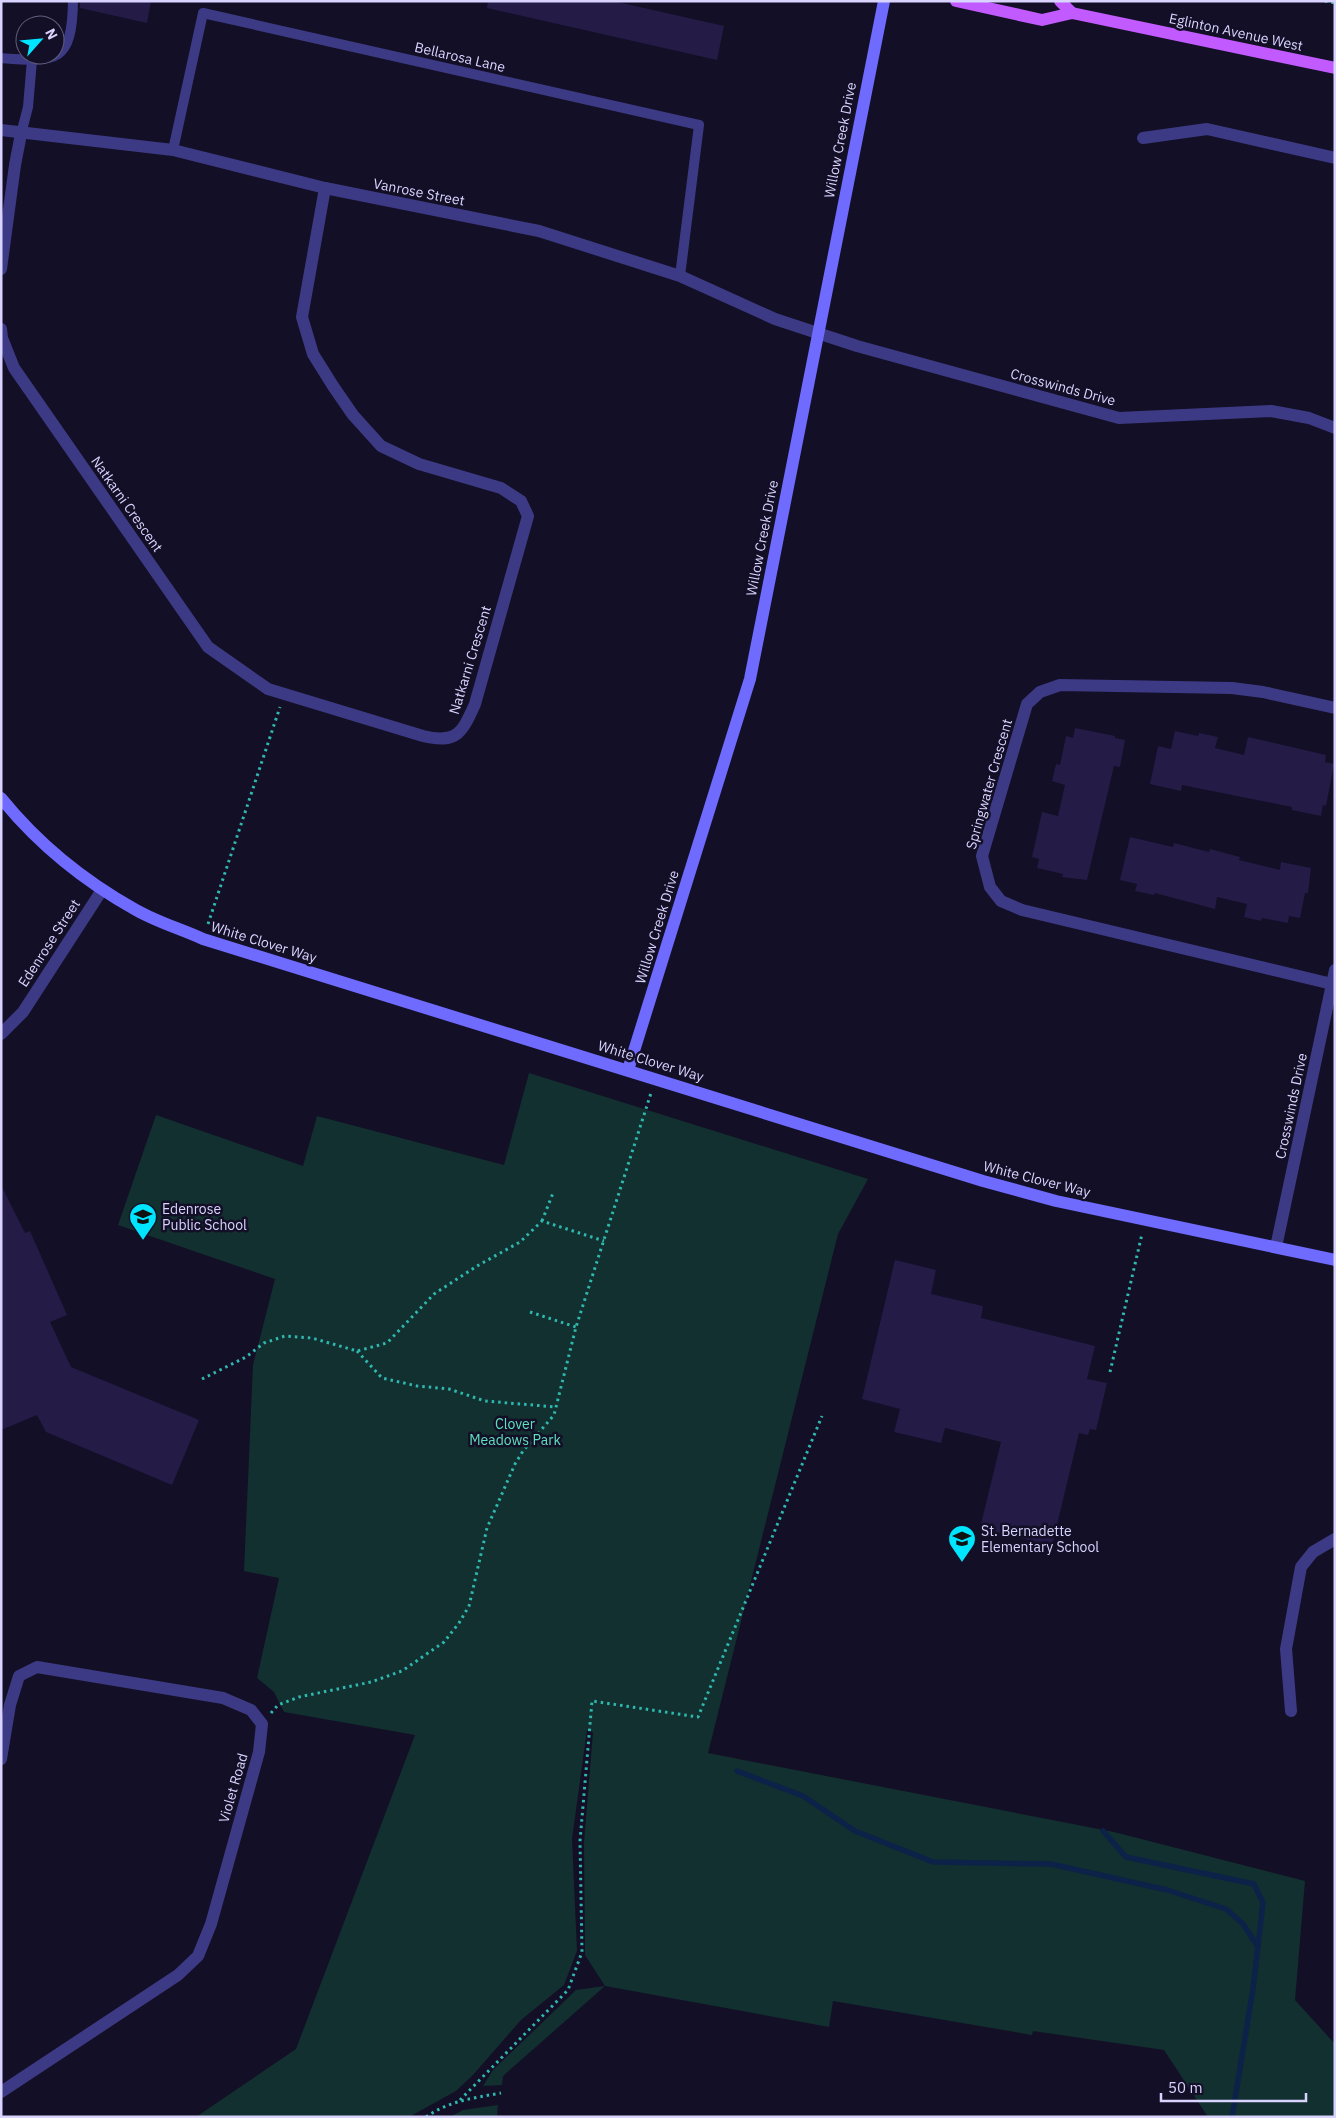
<svg xmlns="http://www.w3.org/2000/svg" width="1336" height="2118" font-family="'IBM Plex Sans',sans-serif">
<style>
.green{fill:#12302f}
.lines{fill:none;stroke-linecap:round;stroke-linejoin:round}
.stream{stroke:#0c2248;stroke-width:5.5}
.building{fill:#241b47}
.path{stroke:#2fb8b0;stroke-width:3;stroke-dasharray:2.5 4;stroke-linecap:butt}
.lane{stroke:#3d3a85;stroke-width:10}
.street{stroke:#3d3a85;stroke-width:12}
.secondary{stroke:#6f6bff;stroke-width:12}
.primary{stroke:#c25bff;stroke-width:12}
.labels{text-anchor:middle;stroke-width:5;stroke-linejoin:round;paint-order:stroke}
.street-label{font-size:14px;fill:#d9d4ff;stroke:#130f26}
.poi-label{font-size:14px;fill:#d9d4ff;stroke:#130f26;text-anchor:start}
.park-label{font-size:14px;fill:#5fe0c0;stroke:#130f26}
</style>
<rect width="100%" height="100%" fill="#130f26"/>
<g class="green">
<path d="M529 1073 868 1179 838 1234 708 1753 1114 1832 1305 1881 1295 2000 1335 2044V2117H1208L1164 2050 1033 2031 1032 2035 833 2001 829 2027 605 1986 503 2076 502 2085 483 2086 493 2070 576 1990 605 1986 585 1955 584 1842 593 1732 587 1730 572 1839 577 1951 564 1985 521 2020 473 2075 456 2091 409 2117H196L296 2049 415 1735 284 1712 274 1692 257 1678 279 1578 244 1571 253 1365 275 1279 118 1225 156 1115 303 1166 317 1116 504 1165Z"/>
<path d="M498 2105 497 2117H450L463 2110Z"/>
</g>
<g class="lines">
<g class="stream">
<path d="M737 1771 803 1796 855 1831 933 1862 1051 1864 1167 1890 1226 1909 1243 1924 1258 1947"/>
<path d="M1103 1831 1126 1857 1254 1884 1263 1903 1253 1989 1232 2117"/>
</g>
</g>
<g class="building">
<path d="M80 1H151L147 23 80 8Z"/>
<path d="M488 1H613L724 26 717 60 487 8Z"/>
<path d="M1075 728 1115 736V738L1125 740 1120 767 1114 766 1087 880 1062 877 1063 874 1037 868 1039 859 1032 857 1042 812 1058 816 1065 785 1052 781 1056 764 1060 765 1066 736 1073 738Z"/>
<path d="M1175 731 1198 736 1199 733 1218 737 1215 748 1244 755 1248 737 1326 755 1325 762 1334 764 1326 806 1323 805 1321 816 1292 810V807L1182 785 1181 791 1150 784 1158 746 1171 749Z"/>
<path d="M1130 837 1173 847 1174 843 1209 852 1210 849 1240 857 1239 860 1280 870 1281 862 1311 868 1308 893H1305L1300 918 1289 916 1288 923 1262 918 1261 921 1244 917 1247 904 1217 897 1215 909 1155 893 1154 895 1135 891 1137 884 1120 880Z"/>
<path d="M1 1185 25 1233 30 1231 67 1315 50 1322 71 1367 199 1420 172 1485 46 1432 37 1415 1 1430Z"/>
<path d="M895 1260 936 1270 931 1294 983 1306 981 1318 1095 1346 1087 1379 1107 1383 1096 1430 1090 1429 1088 1435 1079 1433 1052 1546 980 1528 1001 1442 945 1428 941 1443 894 1432 900 1409 862 1399Z"/>
</g>
<g class="lines">
<g class="path">
<path d="M1325 1 1335 3"/>
<path d="M208 924 280 707"/>
<path d="M542 1221 553 1193"/>
<path d="M530 1312 576 1327"/>
<path d="M357 1351 382 1378 417 1386 449 1389 485 1401 556 1407"/>
<path d="M1110 1372 1142 1234"/>
<path d="M202 1379 246 1357 264 1343 285 1336 312 1338 357 1351 387 1343 434 1294 477 1266 520 1242 542 1221 604 1241"/>
<path d="M271 1713 278 1705 299 1697 371 1682 402 1671 444 1642 459 1623 469 1606 487 1528 515 1464 523 1451 554 1415 576 1327 651 1093"/>
<path d="M460 2100 568 1990 582 1952 580 1841 592 1701 698 1717 822 1416"/>
<path d="M426 2117C449 2101 473 2098 501 2093"/>
</g>
<g class="lane">
<path d="M1 58C56 62 72 64 73 1"/>
<path d="M21 134 28 107 32 60"/>
<path d="M173 150 203 13 699 125 680 276"/>
</g>
<g class="street">
<path d="M1 130 173 150 325 188 539 231 680 276 775 319 857 346 1119 418 1271 411 1309 418 1335 428"/>
<path d="M1143 138 1207 129 1335 158"/>
<path d="M1 269 15 165 21 134"/>
<path d="M1 329 2 338 14 368 208 647 268 689 423 736C457 744 462 733 475 704L528 516 521 501 501 488 419 464 381 446 353 415 333 386 313 354 302 317 325 188"/>
<path d="M1332 984 1022 910 1001 901 990 887 982 856 1027 704 1040 692 1060 685 1232 688 1263 692 1335 708"/>
<path d="M1 1034 23 1012 102 890"/>
<path d="M1276 1247 1335 970"/>
<path d="M1291 1711 1286 1649 1301 1567 1313 1552 1335 1539"/>
<path d="M1 1759 10 1705 19 1676 37 1667 223 1698 251 1710 262 1724 259 1752 211 1924 198 1956 178 1975 1 2092"/>
</g>
<g class="secondary">
<path d="M1 798C39 845 84 881 136 910 157 922 181 929 203 939L983 1181 1056 1201 1335 1260"/>
<path d="M628 1070 750 679 884 1"/>
</g>
<g class="primary">
<path d="M956 1 1042 20 1072 13 1335 68"/>
<path d="M1060 1 1072 13"/>
</g>
</g>
<defs>
<symbol id="school-pin" viewBox="-11 -11 22 30"><path d="M0 17L-7.5 6A9.5 9.5 0 1 1 7.5 6Z" fill="#00e5ff" stroke="#130f26"/><path d="M0-5L7-2L0 1L-7-2ZM-4 1L0 2.5L4 1V4Q0 6-4 4Z" fill="#111"/></symbol>
</defs>
<g fill-rule="evenodd">
<use href="#school-pin" x="127" y="1201" width="32" height="43"/>
<use href="#school-pin" x="946" y="1523" width="32" height="43"/>
</g>
<g class="labels">
<g class="street-label">
<text transform="translate(1236 32) rotate(12)" y="5">Eglinton Avenue West</text>
<text transform="translate(460 57) rotate(13)" y="5">Bellarosa Lane</text>
<text transform="translate(840 140) rotate(-79)" y="5">Willow Creek Drive</text>
<text transform="translate(419 192) rotate(11)" y="5">Vanrose Street</text>
<text transform="translate(1063 387) rotate(15)" y="5">Crosswinds Drive</text>
<text transform="translate(127 504) rotate(55)" y="5">Natkarni Crescent</text>
<text transform="translate(762 538) rotate(-79)" y="5">Willow Creek Drive</text>
<text transform="translate(470 660) rotate(-73)" y="5">Natkarni Crescent</text>
<text transform="translate(989 784) rotate(-74)" y="5">Springwater Crescent</text>
<text transform="translate(657 927) rotate(-73)" y="5">Willow Creek Drive</text>
<text transform="translate(264 942) rotate(17)" y="5">White Clover Way</text>
<text transform="translate(49 943) rotate(-57)" y="5">Edenrose Street</text>
<text transform="translate(651 1061) rotate(17)" y="5">White Clover Way</text>
<text transform="translate(1291 1106) rotate(-78)" y="5">Crosswinds Drive</text>
<text transform="translate(1037 1179) rotate(14)" y="5">White Clover Way</text>
<text transform="translate(233 1788) rotate(-74)" y="5">Violet Road</text>
</g>
<g class="poi-label">
<text x="162" y="1214">Edenrose<tspan x="162" dy="16">Public School</tspan></text>
<text x="981" y="1536">St. Bernadette<tspan x="981" dy="16">Elementary School</tspan></text>
</g>
<g class="park-label">
<text x="515" y="1429">Clover<tspan x="515" dy="16">Meadows Park</tspan></text>
</g>
</g>
<rect width="1336" height="2118" fill="none" stroke="#d9d4ff" stroke-width="5"/>
<g transform="translate(40 40) rotate(63)"><circle r="24" fill="#130f26" stroke="#625e7d"/>
<path d="M0-4L9 19L0 12L-9 19Z" fill="#00e5ff"/>
<text y="-8" font-size="14" font-weight="bold" text-anchor="middle" fill="#d9d4ff">N</text>
</g>
<path d="M1161 2093v8h145v-8" fill="none" stroke="#d9d4ff" stroke-width="2.5"/>
<text x="1168" y="2093" font-size="15" fill="#d9d4ff" stroke="#130f26" stroke-width="4" paint-order="stroke">50 m</text>
</svg>
